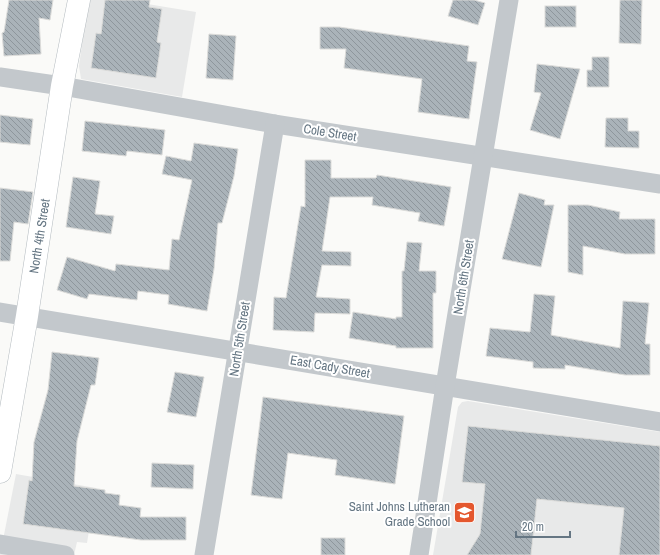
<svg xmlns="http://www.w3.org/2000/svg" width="660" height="555" font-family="'Archivo Narrow',sans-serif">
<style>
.built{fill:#e8e9e9}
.building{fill:url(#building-back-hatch);stroke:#dcdcda}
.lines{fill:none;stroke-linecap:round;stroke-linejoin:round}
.secondary-casing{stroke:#b3babf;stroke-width:23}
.street{stroke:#c3c8cc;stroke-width:19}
.secondary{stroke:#fff;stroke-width:22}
.labels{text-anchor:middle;stroke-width:4;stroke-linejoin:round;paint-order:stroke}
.street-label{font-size:13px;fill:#657683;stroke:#fff}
.poi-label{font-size:13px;fill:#657683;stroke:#fff;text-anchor:end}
</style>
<defs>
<pattern id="building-back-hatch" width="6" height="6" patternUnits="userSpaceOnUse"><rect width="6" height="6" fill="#aab3b9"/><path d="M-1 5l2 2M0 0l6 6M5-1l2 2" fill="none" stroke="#8e969c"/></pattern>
</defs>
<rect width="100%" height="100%" fill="#fafaf8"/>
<g class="built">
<path d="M88 0H123L196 12 182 97 81 79 79 66Z"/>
<path d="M468 401 660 432V555H433L458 407 462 402Z"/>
<path d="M16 474 96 488 87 543 77 542 74 555H0Z"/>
</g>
<g class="building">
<path d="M9 0H53L50 20 39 18 41 54 4 56 2 33 4 32Z"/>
<path d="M105 0H150L149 7 162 9 157 42 161 43 156 78 91 68 96 33 101 34Z"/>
<path d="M453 0H474L485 3 478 25 448 16Z"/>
<path d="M620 0H642L641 44 619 43Z"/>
<rect x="545" y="6" width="31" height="21"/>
<path d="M320 27H339L469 46 467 61 477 62 469 119 418 112 422 79 344 68 346 49H320Z"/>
<path d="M209 34 236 36 233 80 206 78Z"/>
<path d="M592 57H609V87H587V70H592Z"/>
<path d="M537 64 580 69 560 139 530 130 541 93 534 92Z"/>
<path d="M0 115 33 119 30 145 0 142Z"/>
<path d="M606 118H628V131H639V148L605 147Z"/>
<path d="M85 121 165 130 162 155 127 151 126 156 82 151Z"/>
<path d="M194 143 238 149 234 176 222 223H218L214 269 207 311 168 304 169 295 138 291 137 300 89 294 87 299 57 290 67 257 115 271 116 264 169 270 172 239 179 240 192 180 162 174 166 156 191 161Z"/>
<path d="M305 160H331V178H376L377 175 451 187 444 226 418 221 420 213 372 205 373 197H330L322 251 351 252V266L322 265 316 297 350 299V314L315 313 314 332 273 330 274 297 286 298 301 206 305 207Z"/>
<path d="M73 177 100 181 95 214 114 216 111 234 66 227Z"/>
<path d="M0 188 33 192 28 224 14 222 10 261H0Z"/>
<path d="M519 193 545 200 544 205H554L541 267 502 259Z"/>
<path d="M568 205H588L620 212 619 219H655V254H625L583 246V275L568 272Z"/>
<path d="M407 242 422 243 419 271H436V293H433V348H396V346L349 338 353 312 396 319V317H402V271H404Z"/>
<path d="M534 294 555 296 551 335 620 348 623 301 649 303 645 344H650V375H625L565 365V369L533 368V362L486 356 490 328 530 332Z"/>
<path d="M52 352 99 358 95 385H91L77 441 74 486 105 490V493L120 495 119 505 141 508 140 517H186V540H141L23 524 29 480 32 481 34 442 48 390Z"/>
<path d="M175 372 204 377 196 417 167 412Z"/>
<path d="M263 397 404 416 395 484 335 475 337 460 288 453 282 499 251 495Z"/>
<path d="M468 426 660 446V555H619L624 508 537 499 531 555H467L480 534 485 484 462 482Z"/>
<path d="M152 463 194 465 193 489 151 487Z"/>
<rect x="321" y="538" width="24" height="17"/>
</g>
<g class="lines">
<defs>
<path id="secondary" d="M0 472 27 316 62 86 79 0"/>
</defs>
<use href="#secondary" class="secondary-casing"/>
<g class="street">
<path d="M0 77 62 86 275 124 660 184"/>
<path d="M0 312 660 422"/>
<path d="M0 544 65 555"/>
<path d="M204 555 275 124"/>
<path d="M419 555 445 386 509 0"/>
</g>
<use href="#secondary" class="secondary"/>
</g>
<defs>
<symbol id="school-square" viewBox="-11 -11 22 22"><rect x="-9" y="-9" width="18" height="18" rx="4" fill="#e4572e" stroke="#fff"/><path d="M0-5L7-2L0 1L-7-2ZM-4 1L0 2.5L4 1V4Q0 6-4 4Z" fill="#fff"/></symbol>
</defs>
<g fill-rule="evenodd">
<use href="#school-square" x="452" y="500" width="25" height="25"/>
</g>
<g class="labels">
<g class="street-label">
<text transform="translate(330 132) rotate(9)" y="5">Cole Street</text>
<text transform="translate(39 236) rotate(-81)" y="5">North 4th Street</text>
<text transform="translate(463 277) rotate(-81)" y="5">North 6th Street</text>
<text transform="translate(239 339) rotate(-81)" y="5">North 5th Street</text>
<text transform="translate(330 366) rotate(10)" y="5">East Cady Street</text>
</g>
<g class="poi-label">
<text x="450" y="511">Saint Johns Lutheran<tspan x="450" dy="15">Grade School</tspan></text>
</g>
</g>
<path d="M516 531v6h54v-6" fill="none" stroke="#657683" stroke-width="2"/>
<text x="522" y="531" font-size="12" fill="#657683" stroke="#ffffff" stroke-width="3" paint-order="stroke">20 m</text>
</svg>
